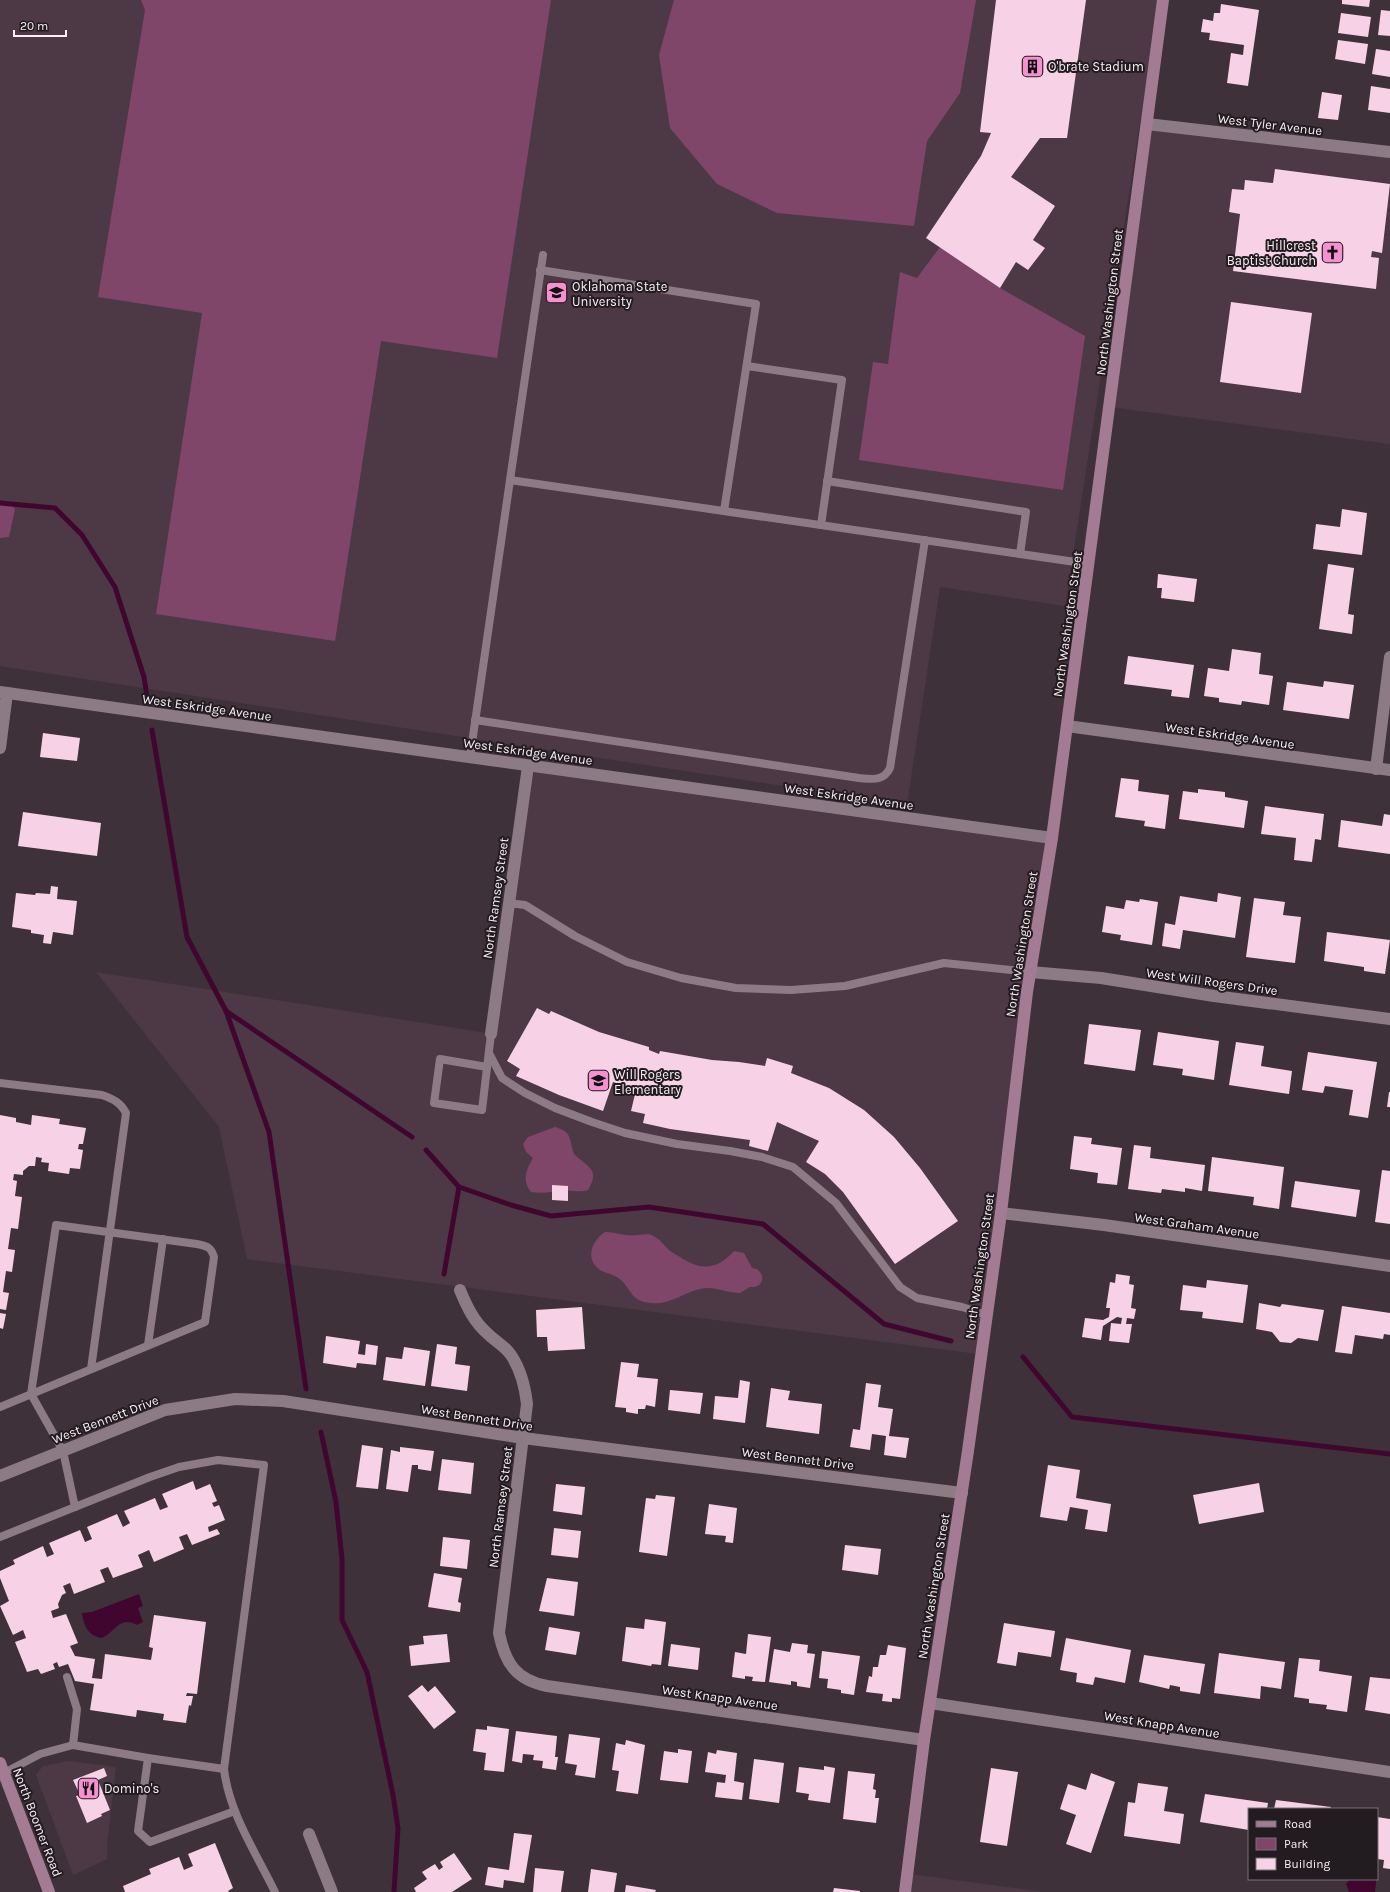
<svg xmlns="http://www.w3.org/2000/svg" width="1390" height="1892" font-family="Karla,sans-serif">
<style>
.built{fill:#4d3945}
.green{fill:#7f466a}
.water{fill:#410630}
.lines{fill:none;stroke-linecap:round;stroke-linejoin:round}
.stream{stroke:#410630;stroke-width:5}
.building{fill:#f7d2e7}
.service{stroke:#8c7b85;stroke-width:8}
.minor{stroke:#8c7b85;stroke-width:12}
.secondary{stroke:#a37c94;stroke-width:12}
.labels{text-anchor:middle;stroke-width:4;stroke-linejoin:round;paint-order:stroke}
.poi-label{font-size:13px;fill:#f9eff4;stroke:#221b1f;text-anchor:start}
.street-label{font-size:13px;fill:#f9eff4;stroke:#221b1f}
</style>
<rect width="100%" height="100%" fill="#3f3139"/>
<g class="built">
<path d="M0 0H1159L1065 606 940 587 907 805 0 666Z"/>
<path d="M1148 124 1390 156V444L1110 407Z"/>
<path d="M529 767 1050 839 978 1354 247 1259 219 1127 96 972 494 1034Z"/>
<path d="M69 1761 116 1767 107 1844V1859L73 1875 36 1775 43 1766Z"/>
<path d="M910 1874 1044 1892H908Z"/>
</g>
<g class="green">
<path d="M141 0H551L497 358 381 341 335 641 156 614 202 313 98 297 145 10Z"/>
<path d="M674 0H976L960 93 927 141 914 226 777 213 717 184 670 128 659 55Z"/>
<path d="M940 247 1000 288 1085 336 1063 490 859 460 873 362 888 364 900 272 917 278Z"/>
<path d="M0 502H9L15 509 9 537 0 538Z"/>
<path d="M555 1127C573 1132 569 1140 574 1154 587 1167 601 1169 588 1190 577 1193 576 1190 566 1191 554 1191 543 1194 531 1192 522 1180 526 1170 533 1158L526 1152 523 1144 528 1137Z"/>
<path d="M605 1232C616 1232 627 1237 638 1235 644 1235 648 1233 653 1236 660 1239 662 1243 667 1248 670 1252 676 1254 680 1257 701 1271 717 1270 734 1251L744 1253 752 1268C767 1270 765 1289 750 1287L740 1293C729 1293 718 1288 707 1288 687 1289 671 1306 651 1303 631 1301 633 1292 621 1280 615 1275 609 1274 602 1271 584 1261 591 1241 605 1232Z"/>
</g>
<g class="water">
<path d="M139 1594 143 1606 138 1608 143 1622 137 1625C120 1615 115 1632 102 1638 88 1636 84 1626 82 1613L92 1612Z"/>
<path d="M1377 1874 1375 1892H1349L1346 1884 1350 1879H1377Z"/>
</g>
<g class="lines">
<g class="stream">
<path d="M0 503 55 508 82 535 115 587 144 677 147 697"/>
<path d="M152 730 187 937 226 1011 269 1132 306 1389"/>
<path d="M226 1011 412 1137"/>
<path d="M426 1150 459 1187 444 1274"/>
<path d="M459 1187 511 1205 551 1216 649 1207 763 1224 884 1324 951 1341"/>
<path d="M1023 1357 1072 1417 1390 1454"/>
<path d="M321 1432 336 1502 342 1559V1620L367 1672 393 1795 398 1828 394 1892"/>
</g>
</g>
<g class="building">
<path d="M996 0H1086L1067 138H1040L1011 177 1055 206 1033 240 1045 248 1028 270 1016 262 1000 288 926 238 981 156 991 133 980 132Z"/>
<path d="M1342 0H1370L1369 7 1342 4Z"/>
<path d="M1221 4 1259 10 1248 86 1227 83 1231 53 1243 55 1244 45 1209 40 1210 33 1201 32 1203 19 1213 21 1214 13H1220Z"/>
<path d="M1381 10 1390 11V36L1378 35Z"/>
<path d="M1341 13 1371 17 1368 37 1338 33Z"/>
<path d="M1338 40 1368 44 1365 64 1335 59Z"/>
<path d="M1376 49 1390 51V77L1372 74Z"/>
<path d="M1371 86 1390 89V113L1368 110Z"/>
<path d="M1322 92 1342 95 1338 120 1318 118Z"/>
<path d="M1275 169 1390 184 1382 253 1372 251 1371 257 1379 258 1376 289 1233 271 1240 214 1229 212 1232 189 1244 190 1245 180 1273 183Z"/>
<path d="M1231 302 1312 313 1301 393 1220 382Z"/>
<path d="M1342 509 1367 513 1362 555 1313 549 1316 524 1340 527Z"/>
<path d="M1328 564 1354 568 1348 614 1354 615 1352 634 1319 629Z"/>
<path d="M1158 574 1197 579 1194 602 1161 598 1162 588H1157Z"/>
<path d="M1232 649 1261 653 1259 674 1273 676 1269 705 1242 701 1241 705 1219 702V698L1204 696 1208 668 1229 671Z"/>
<path d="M1128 656 1194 665 1189 698 1171 696 1172 690 1124 684Z"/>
<path d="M1324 681 1354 685 1349 719 1283 710 1287 682 1323 687Z"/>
<path d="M43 733 80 738 77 761 40 757Z"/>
<path d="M1121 778 1139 780 1138 791 1169 795 1165 829 1144 826 1145 821 1115 817Z"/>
<path d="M1198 789 1225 792V797L1248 801 1244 828 1179 819 1183 791 1198 793Z"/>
<path d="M1265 806 1324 814 1321 840 1315 839 1312 862 1294 860 1296 838 1261 834Z"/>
<path d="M23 812 101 823 97 856 18 846Z"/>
<path d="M1384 814 1390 815V854L1338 847 1341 820 1382 826Z"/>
<path d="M51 886 58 887 57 899 77 901 73 935 53 932 51 944 43 943 44 935 31 933V930L12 927 16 893 35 895 36 893 50 894Z"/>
<path d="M1218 893 1241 897 1235 938 1183 930 1180 949 1162 946 1165 923 1175 925 1180 896 1217 902Z"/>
<path d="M1254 898 1285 902 1283 915 1301 917 1295 963 1246 957Z"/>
<path d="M1140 899 1158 902 1152 945 1120 940 1121 935 1102 932 1106 906 1124 909 1126 900 1139 902Z"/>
<path d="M1327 932 1390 940 1385 974 1364 971V967L1324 961Z"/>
<path d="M537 1008 549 1014 551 1011 599 1032 649 1047V1050L659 1054 660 1051 712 1060 739 1062 765 1066 767 1058 793 1066 791 1073 829 1088 864 1110 894 1137 920 1168 958 1221 895 1264 843 1192 825 1174 806 1162 819 1141 777 1122 768 1151 749 1146 750 1140 670 1129 643 1123 645 1114 631 1111 636 1090 613 1082 603 1111 559 1095 516 1076 520 1069 507 1061Z"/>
<path d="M1089 1024 1141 1030 1135 1071 1084 1064Z"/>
<path d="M1158 1032 1219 1041 1214 1080 1182 1075 1183 1069 1153 1065Z"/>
<path d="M1236 1042 1264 1046 1261 1066 1292 1071 1289 1094 1229 1085Z"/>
<path d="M1308 1052 1377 1062 1368 1118 1349 1115 1353 1090 1325 1086 1323 1093 1302 1090Z"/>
<path d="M1389 1092H1390V1107H1387Z"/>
<path d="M0 1115 16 1118V1122L31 1125 32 1115 60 1119 59 1124 86 1128 83 1144H79L78 1149 83 1150 80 1169 70 1168 69 1174 48 1171 49 1163 41 1162 42 1158 36 1157 35 1166H29L23 1171V1175L14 1174 13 1180 17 1181 15 1196 22 1197 18 1229 11 1228 8 1249 15 1250 12 1272 6 1271 3 1292 9 1293 6 1310 0 1309Z"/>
<path d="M1074 1136 1092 1138 1091 1144 1122 1148 1117 1185 1097 1183 1098 1173 1070 1169Z"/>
<path d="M1134 1145 1151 1147 1150 1158 1205 1165 1202 1191 1185 1188V1192L1162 1189 1161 1193 1128 1189Z"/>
<path d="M1212 1157 1284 1167 1279 1209 1253 1205 1254 1197 1208 1191Z"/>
<path d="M1382 1170 1390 1171V1224L1375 1222Z"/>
<path d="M1295 1181 1360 1190 1356 1217 1291 1207Z"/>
<path d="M552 1185 568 1186V1201L552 1200Z"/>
<path d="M1116 1274 1130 1276 1129 1284 1134 1285 1131 1308 1136 1309 1134 1319 1127 1318 1126 1324H1132L1129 1343 1109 1341 1111 1323 1121 1324 1122 1318 1117 1317 1103 1326 1101 1340 1082 1337 1085 1318 1103 1320 1109 1317 1110 1308H1106L1110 1282 1115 1283Z"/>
<path d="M1207 1280 1248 1285 1243 1323 1202 1318 1203 1312 1180 1310 1183 1285 1206 1288Z"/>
<path d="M1259 1303 1280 1307 1282 1304 1324 1310 1318 1341 1298 1338 1291 1343 1280 1342 1272 1332 1256 1329Z"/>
<path d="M1342 1306 1390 1313V1335L1384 1334 1383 1339 1355 1335 1352 1354 1335 1352Z"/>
<path d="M582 1307 585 1349 548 1351 547 1337H537L536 1310Z"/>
<path d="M0 1313 6 1314 3 1329 0 1328Z"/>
<path d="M326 1336 360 1341 358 1354 365 1355 366 1344 378 1346 376 1365 357 1363 356 1368 323 1363Z"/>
<path d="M437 1344 457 1347 455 1364 470 1366 467 1391 431 1386Z"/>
<path d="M404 1347 430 1351 425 1386 383 1380 386 1357 402 1359Z"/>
<path d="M621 1362 639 1364 637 1377 658 1379 655 1407 646 1405 645 1409H638V1414L626 1412V1408L615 1407Z"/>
<path d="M740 1380 750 1382 745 1423 713 1419 715 1396 738 1398Z"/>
<path d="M866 1383 881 1385 878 1407 893 1409 889 1436 909 1438 906 1458 884 1455 886 1436 872 1434 870 1450 850 1447 853 1429 860 1430Z"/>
<path d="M771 1388 790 1391 788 1400 822 1404 819 1434 766 1427Z"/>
<path d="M670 1390 703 1393 700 1414 668 1410Z"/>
<path d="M362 1445 383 1448 378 1489 356 1487Z"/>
<path d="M400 1447 434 1451 431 1471 418 1469V1465H412L408 1492 386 1489 391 1450 400 1452Z"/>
<path d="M442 1459 474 1463 471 1494 438 1490Z"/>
<path d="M1048 1465 1080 1470 1076 1498 1111 1504 1107 1532 1085 1529 1088 1510 1070 1507 1067 1521 1040 1517Z"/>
<path d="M193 1481 196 1490 210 1484 217 1501 212 1503 214 1507 219 1505 225 1520 208 1527 209 1532 217 1529 220 1534 192 1545 187 1534 179 1537 184 1549 154 1562 149 1550 138 1555 143 1567 113 1578 108 1567 100 1570 105 1582 74 1594 70 1583 63 1586 66 1593 62 1595 58 1604 59 1608 51 1611 53 1618 66 1614 78 1643 70 1646 75 1656 95 1659 92 1678 102 1679 105 1654 151 1660 153 1648 149 1647 154 1615 206 1622 197 1694 187 1693 186 1696H193L191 1706 189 1705 186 1723 163 1720 164 1714 137 1710 136 1717 90 1710 94 1684 75 1681 68 1664 59 1667 57 1662 53 1664 55 1669 41 1674 38 1669 27 1672 15 1642 26 1638 23 1630 13 1635 0 1606 9 1601 0 1578V1571L15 1564 13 1560 43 1546 47 1557 54 1554 49 1543 80 1530 85 1542 92 1539 87 1527 117 1514 123 1527 130 1523 124 1511 155 1498 160 1510 168 1507 162 1494Z"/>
<path d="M1259 1483 1264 1512 1199 1524 1193 1495Z"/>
<path d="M556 1484 585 1487 582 1515 553 1511Z"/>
<path d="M656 1495 675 1497 667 1556 639 1552 646 1498 655 1499Z"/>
<path d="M709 1504 737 1508 733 1543 725 1542 726 1536 705 1534Z"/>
<path d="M554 1528 581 1531 578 1558 551 1555Z"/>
<path d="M443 1537 470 1540 467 1569 440 1566Z"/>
<path d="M845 1545 881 1549 878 1575 842 1570Z"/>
<path d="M434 1573 462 1578 458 1602 461 1603 460 1612 428 1607Z"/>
<path d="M547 1578 578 1582 574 1616 539 1611Z"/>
<path d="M645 1619 666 1622 661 1665 652 1664 651 1666 622 1661 626 1627 644 1629Z"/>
<path d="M1004 1623 1055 1631 1051 1657 1018 1652 1016 1666 997 1663Z"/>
<path d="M549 1627 580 1632 576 1655 545 1650Z"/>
<path d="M447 1634 450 1662 411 1666 409 1646 424 1644 423 1636Z"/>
<path d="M748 1634 771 1637 765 1682 752 1681 753 1677 745 1676V1679L732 1677 735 1652 746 1654Z"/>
<path d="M1066 1638 1131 1650 1125 1683 1095 1677 1093 1685 1076 1682 1077 1673 1060 1670Z"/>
<path d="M792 1643 808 1645 807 1653 815 1654 810 1688 797 1686V1682L791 1681V1685L769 1682 774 1649 790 1652Z"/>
<path d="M671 1644 700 1648 698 1670 668 1666Z"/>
<path d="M888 1645 906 1648 900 1699 892 1698V1702L882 1701 883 1694 866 1692 869 1676 872 1677 873 1667H878L880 1655H886Z"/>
<path d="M822 1651 860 1656 854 1695 841 1693V1690L827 1688 828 1679 819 1678Z"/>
<path d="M1219 1653 1285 1662 1281 1689 1261 1686 1260 1699 1214 1693Z"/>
<path d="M1144 1655 1205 1664 1200 1694 1180 1691V1687L1170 1685 1169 1689 1139 1682Z"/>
<path d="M1299 1658 1320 1660 1319 1671 1352 1676 1347 1712 1326 1709 1327 1705 1309 1703V1699L1294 1697Z"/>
<path d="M1370 1677 1390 1679V1714L1365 1710Z"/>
<path d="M422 1685 428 1692 435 1686 456 1712 434 1729 408 1696Z"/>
<path d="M487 1726 509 1729 504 1772 484 1770 486 1753 473 1751 476 1729 487 1730Z"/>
<path d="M516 1731 557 1736 555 1757H558L556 1770 542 1768 543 1761 533 1760 534 1755 523 1754 522 1763 512 1761Z"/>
<path d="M569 1734 600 1738 595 1778 575 1775 577 1765 565 1763Z"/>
<path d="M626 1740 645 1745 638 1794 616 1791 619 1771 612 1770 616 1743 625 1745Z"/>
<path d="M678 1749 692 1751 688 1783 660 1780 664 1751 678 1753Z"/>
<path d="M717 1750 737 1753 734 1781 744 1783 742 1800 715 1797 717 1782 725 1783 726 1775 705 1772 708 1752 716 1754Z"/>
<path d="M754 1759 784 1763 779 1803 749 1799Z"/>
<path d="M824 1766 835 1768 830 1803 808 1800 809 1794 796 1792 799 1767 824 1770Z"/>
<path d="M104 1768 107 1776 98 1780 110 1810 101 1814 102 1816 87 1823 76 1796 80 1795 73 1780Z"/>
<path d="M991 1768 1018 1772 1007 1846 980 1842Z"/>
<path d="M848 1771 875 1774 873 1789 876 1790 875 1798H879L876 1823 843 1819Z"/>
<path d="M1091 1773 1115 1782 1091 1853 1066 1844 1076 1815 1060 1809 1068 1784 1086 1790Z"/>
<path d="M1138 1783 1168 1787 1164 1811 1184 1814 1180 1844 1124 1836 1128 1802 1135 1803Z"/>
<path d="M1205 1794 1268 1803 1267 1809H1249V1830L1200 1822Z"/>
<path d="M1276 1800 1331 1807 1330 1809H1274Z"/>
<path d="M1377 1817 1390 1819V1869L1383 1868 1384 1860 1377 1859Z"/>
<path d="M514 1833 532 1835 524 1883 504 1880 503 1888 485 1885 488 1867 509 1870Z"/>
<path d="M215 1843 233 1888 228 1891 229 1892H125L123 1886 151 1874 149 1869 179 1857 184 1870 193 1866 188 1854Z"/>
<path d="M454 1853 472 1879 452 1892H416L414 1888 427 1879 422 1872 435 1864 439 1870 443 1867 440 1862Z"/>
<path d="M535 1868 564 1871 561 1892H533Z"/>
<path d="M591 1869 617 1873 614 1892H588Z"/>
<path d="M626 1885 656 1890 655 1892H625Z"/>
<path d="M834 1888 860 1891V1892H833Z"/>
</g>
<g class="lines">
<g class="service">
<path d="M540 270 756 304 724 511"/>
<path d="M747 366 842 380 821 525"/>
<path d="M510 480 543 255"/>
<path d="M827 481 1026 512 1020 554"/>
<path d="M475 720 859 778C872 779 883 782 890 768L925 540"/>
<path d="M470 757 510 480 1089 564"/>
<path d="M508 903 525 905 575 936 627 962 681 978 736 988 791 990 845 986 944 963 1030 972"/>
<path d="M489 1053 502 1078 525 1093 555 1108 592 1122 625 1133 677 1144 730 1151 762 1157 793 1167 836 1203 900 1287 917 1298 962 1307 987 1315"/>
<path d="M487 1067 440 1059 434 1103 482 1110 491 1034"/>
<path d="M0 1083 102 1095C113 1099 120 1102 126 1113L91 1369"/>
<path d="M148 1345 163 1239"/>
<path d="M0 1407 205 1322 214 1257C211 1247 207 1246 197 1244L56 1225 31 1394 63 1451 75 1507"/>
<path d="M0 1537 150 1477 179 1467 218 1460 264 1465 224 1769C229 1813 256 1853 275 1892"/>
<path d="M67 1677 77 1709 73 1745"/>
<path d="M148 1758 138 1831 150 1842 235 1811"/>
<path d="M4 1773 40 1754 73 1745 148 1758 224 1769"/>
</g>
<g class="minor">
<path d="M1147 124 1390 152"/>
<path d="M0 692 1052 838"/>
<path d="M1067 726 1390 770"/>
<path d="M0 748 7 693"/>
<path d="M1376 769 1390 657"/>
<path d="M1030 972 1101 978 1214 996 1390 1019"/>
<path d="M491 1034 528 766"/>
<path d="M1001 1213 1104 1225 1390 1266"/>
<path d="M460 1290C467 1307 474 1322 488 1334 495 1341 505 1346 511 1355 521 1370 525 1386 527 1404L499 1633C505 1663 516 1680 547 1686L924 1740"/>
<path d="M0 1476 165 1410 235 1399 283 1401 523 1438 962 1493"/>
<path d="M930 1703 1390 1772"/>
<path d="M309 1834 332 1892"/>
</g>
<g class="secondary">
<path d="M0 1763 49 1892"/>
<path d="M905 1892 924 1740 968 1451 1001 1213 1027 992 1052 838 1163 0"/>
</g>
</g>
<defs>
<symbol id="building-square" viewBox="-11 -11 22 22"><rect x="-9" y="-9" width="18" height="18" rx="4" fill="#f690cf" stroke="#221b1f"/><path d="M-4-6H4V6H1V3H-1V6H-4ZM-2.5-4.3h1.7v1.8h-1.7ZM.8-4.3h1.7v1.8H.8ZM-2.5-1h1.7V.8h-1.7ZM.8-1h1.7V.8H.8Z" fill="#111"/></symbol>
<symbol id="church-square" viewBox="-11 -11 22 22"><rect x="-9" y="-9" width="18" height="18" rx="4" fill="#f690cf" stroke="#221b1f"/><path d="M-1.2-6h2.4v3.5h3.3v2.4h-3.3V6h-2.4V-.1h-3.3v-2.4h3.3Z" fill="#111"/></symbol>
<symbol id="university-square" viewBox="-11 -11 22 22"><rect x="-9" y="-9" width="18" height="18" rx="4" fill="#f690cf" stroke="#221b1f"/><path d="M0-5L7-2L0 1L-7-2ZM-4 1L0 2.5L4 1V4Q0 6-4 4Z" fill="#111"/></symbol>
<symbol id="school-square" viewBox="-11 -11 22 22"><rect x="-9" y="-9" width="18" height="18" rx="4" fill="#f690cf" stroke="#221b1f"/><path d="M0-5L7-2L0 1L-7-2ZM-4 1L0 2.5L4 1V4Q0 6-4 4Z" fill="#111"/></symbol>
<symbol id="restaurant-square" viewBox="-11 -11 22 22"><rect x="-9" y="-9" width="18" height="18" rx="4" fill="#f690cf" stroke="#221b1f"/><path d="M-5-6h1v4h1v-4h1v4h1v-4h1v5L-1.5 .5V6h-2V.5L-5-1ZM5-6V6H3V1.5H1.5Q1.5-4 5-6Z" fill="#111"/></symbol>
</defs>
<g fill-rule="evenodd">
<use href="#building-square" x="1020" y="54" width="25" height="25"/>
<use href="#church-square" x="1320" y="240" width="25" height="25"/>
<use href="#university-square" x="544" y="280" width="25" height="25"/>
<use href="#school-square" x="586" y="1068" width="25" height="25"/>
<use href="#restaurant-square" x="76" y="1776" width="25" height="25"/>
</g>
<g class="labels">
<g class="poi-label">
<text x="1048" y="71">O'brate Stadium</text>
<text x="1316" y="250" text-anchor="end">Hillcrest<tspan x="1316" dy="15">Baptist Church</tspan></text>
<text x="572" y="291">Oklahoma State<tspan x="572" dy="15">University</tspan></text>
<text x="614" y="1079">Will Rogers<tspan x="614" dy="15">Elementary</tspan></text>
<text x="104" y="1793">Domino's</text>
</g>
<g class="street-label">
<text transform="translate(1270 124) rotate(7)" y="5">West Tyler Avenue</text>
<text transform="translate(1109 302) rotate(-83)" y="5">North Washington Street</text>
<text transform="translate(1067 624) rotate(-82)" y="5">North Washington Street</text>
<text transform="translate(207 707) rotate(8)" y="5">West Eskridge Avenue</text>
<text transform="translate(1230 735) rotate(8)" y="5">West Eskridge Avenue</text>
<text transform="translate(528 751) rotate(8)" y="5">West Eskridge Avenue</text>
<text transform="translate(849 796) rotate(8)" y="5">West Eskridge Avenue</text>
<text transform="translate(495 898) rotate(-82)" y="5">North Ramsey Street</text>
<text transform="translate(1021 944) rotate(-81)" y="5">North Washington Street</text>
<text transform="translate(1212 981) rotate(8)" y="5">West Will Rogers Drive</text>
<text transform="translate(1197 1225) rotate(8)" y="5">West Graham Avenue</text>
<text transform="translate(979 1266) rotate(-82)" y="5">North Washington Street</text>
<text transform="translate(477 1417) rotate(9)" y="5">West Bennett Drive</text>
<text transform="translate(105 1419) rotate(-21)" y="5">West Bennett Drive</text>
<text transform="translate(798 1458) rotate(7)" y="5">West Bennett Drive</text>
<text transform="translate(500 1507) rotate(-83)" y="5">North Ramsey Street</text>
<text transform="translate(933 1586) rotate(-81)" y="5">North Washington Street</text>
<text transform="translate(720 1697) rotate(8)" y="5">West Knapp Avenue</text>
<text transform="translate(1162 1724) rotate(9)" y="5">West Knapp Avenue</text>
<text transform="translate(38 1822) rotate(69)" y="5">North Boomer Road</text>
</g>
</g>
<rect x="1248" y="1808" width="130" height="72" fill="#221b1f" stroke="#787074"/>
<rect x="1256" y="1821" width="20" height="6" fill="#a37c94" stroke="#787074"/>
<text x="1284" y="1828" font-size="12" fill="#f9eff4">Road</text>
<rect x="1256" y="1838" width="20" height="12" fill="#7f466a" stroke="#787074"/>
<text x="1284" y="1848" font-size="12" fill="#f9eff4">Park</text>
<rect x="1256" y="1858" width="20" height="12" fill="#f7d2e7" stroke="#787074"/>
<text x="1284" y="1868" font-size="12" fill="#f9eff4">Building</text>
<path d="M14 30v6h52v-6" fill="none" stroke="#f9eff4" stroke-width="2"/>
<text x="20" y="30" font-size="12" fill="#f9eff4" stroke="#221b1f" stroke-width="3" paint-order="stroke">20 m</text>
</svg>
